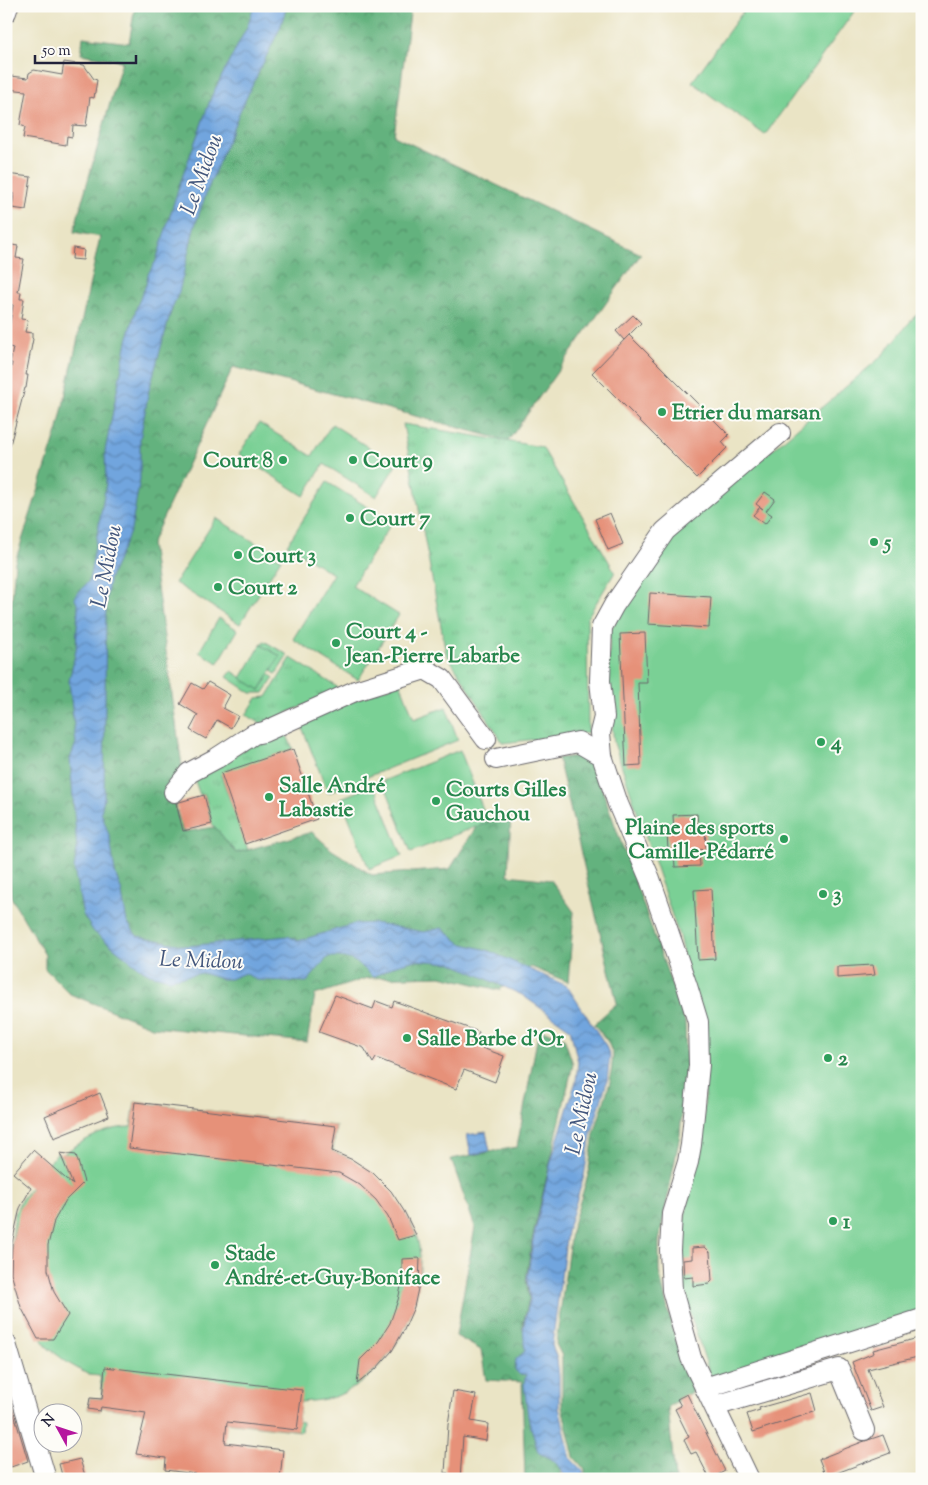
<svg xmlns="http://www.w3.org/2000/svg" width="928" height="1485" font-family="'Sorts Mill Goudy',serif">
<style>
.grass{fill:url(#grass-tufts);stroke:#4e7968}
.forest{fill:url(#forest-crowns);stroke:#426a5c}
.garden{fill:#7ad095;stroke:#4e7968}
.water{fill:url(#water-waves);stroke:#4a648c}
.building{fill:#e69179}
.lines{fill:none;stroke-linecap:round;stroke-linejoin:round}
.minor-casing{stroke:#68666b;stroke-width:22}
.minor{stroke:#fff;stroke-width:20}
.leisure-dot{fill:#2e9e5b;stroke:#fdfcf7;stroke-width:2}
.labels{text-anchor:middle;stroke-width:4;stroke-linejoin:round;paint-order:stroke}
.leisure-label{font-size:21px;font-weight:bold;fill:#27864d;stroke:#fdfcf7;text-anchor:start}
.water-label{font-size:22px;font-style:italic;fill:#42567c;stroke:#fdfcf7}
</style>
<defs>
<pattern id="grass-tufts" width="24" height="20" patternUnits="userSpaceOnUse" patternTransform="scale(1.25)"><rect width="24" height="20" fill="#7ad095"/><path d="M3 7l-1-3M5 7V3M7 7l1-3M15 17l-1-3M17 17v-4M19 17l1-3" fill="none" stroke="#69b281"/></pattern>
<pattern id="forest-crowns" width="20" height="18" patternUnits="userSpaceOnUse" patternTransform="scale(1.25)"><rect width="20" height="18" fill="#63b27e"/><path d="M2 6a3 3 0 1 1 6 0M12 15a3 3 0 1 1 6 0" fill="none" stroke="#519068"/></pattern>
<pattern id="water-waves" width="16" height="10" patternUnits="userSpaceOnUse" patternTransform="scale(1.25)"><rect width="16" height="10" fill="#71a5de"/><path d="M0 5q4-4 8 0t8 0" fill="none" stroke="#5c86b5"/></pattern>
</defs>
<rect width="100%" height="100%" fill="#fdfcf7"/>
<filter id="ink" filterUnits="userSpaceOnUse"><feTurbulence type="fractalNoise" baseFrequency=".02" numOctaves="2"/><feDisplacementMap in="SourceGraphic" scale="10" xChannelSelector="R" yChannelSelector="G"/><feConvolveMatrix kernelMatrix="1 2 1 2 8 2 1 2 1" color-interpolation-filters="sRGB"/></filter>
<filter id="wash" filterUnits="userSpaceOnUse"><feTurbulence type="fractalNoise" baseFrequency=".0096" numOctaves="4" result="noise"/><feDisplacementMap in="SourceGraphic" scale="20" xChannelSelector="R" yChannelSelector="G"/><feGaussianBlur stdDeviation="1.12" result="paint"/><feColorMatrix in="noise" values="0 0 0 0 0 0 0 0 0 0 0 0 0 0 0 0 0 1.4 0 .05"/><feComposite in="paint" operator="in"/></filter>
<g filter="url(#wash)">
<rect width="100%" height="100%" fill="#eae4c5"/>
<g class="grass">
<path d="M403 424 542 447 615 572 587 618 588 733 503 743 446 653Z"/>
<path d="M264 641 288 655 276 674 271 671 280 656 261 645Z"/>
<path d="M291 658 336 686 339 690 262 724 246 715 257 698 267 697Z"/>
<path d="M232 671 260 690 269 674 274 678 264 693H251L227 677Z"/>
<path d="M284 729 293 749 221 775 248 850 236 853 212 824 205 795H200L193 776Z"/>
</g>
<g class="forest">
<path d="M135 6H411L394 136 641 254 508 441 233 367 151 544 182 766 173 799 183 832 215 827 236 853 312 832 332 850 372 875 450 869 476 827 511 813 508 875 551 880 574 912 568 982 531 967 499 990 441 976 367 978 315 995 307 1042 152 1027 70 994 45 969V955L11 897 6 827V673L15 562 58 429 100 237 74 232 80 208 122 61 81 54 83 37 129 43Z"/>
<path d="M590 755 685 1022 686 1062 680 1135 659 1241V1272L672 1327 693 1391 668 1407 675 1479H585V1470L574 1457 562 1407V1356L556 1344 571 1231 588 1175 594 1134 610 1082 613 1055 608 1042 594 1024 617 1003 558 758Z"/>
<path d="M539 1029 564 1038 573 1064 532 1240 526 1280 529 1299 522 1328 529 1339 541 1414 563 1479H525L522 1382 486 1380 481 1350 456 1336 475 1227 451 1159 517 1147Z"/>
</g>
<g class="garden">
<path d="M747 6H858L765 135 692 82Z"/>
<path d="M922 311V1315L711 1378 681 1286 679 1246 703 1128 707 1060 679 936 614 743 608 682 610 632 619 614 672 535 882 356 914 317Z"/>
<path d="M259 423 312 456 332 424 396 465 376 497 324 464 304 496 239 454Z"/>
<path d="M327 482 392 522 352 586 399 615 358 680 293 639 333 574 287 545Z"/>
<path d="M216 518 281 559 240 624 175 583Z"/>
<path d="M219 618 238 630 218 663 199 652Z"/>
<path d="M261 645 280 656 260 690 241 678Z"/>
<path d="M400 682 414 719 446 707 458 740 328 793 300 722Z"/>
<path d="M460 750 488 822 411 852 383 781Z"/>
<path d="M374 785 402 856 369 869 341 798Z"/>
<path d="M135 1102 336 1126 333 1151C339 1154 347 1157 353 1161 360 1166 366 1173 372 1179 389 1196 408 1212 416 1235 420 1246 420 1258 420 1269 417 1320 387 1376 337 1396 325 1400 313 1401 300 1402L298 1421 302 1422 301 1431 101 1407 100 1411 88 1409 90 1398 102 1399V1392L100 1376 89 1375 68 1363 47 1347 32 1326 18 1272 9 1271 15 1213 21 1200 57 1153 60 1156C82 1141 105 1127 131 1127Z"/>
</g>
<g class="water">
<path d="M254 6H287L280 28 240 111 207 191 194 228 179 292 172 308 149 390 140 439V479L131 530 110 577 106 599 104 798 101 812 110 838 115 873 121 889 127 922 137 936 187 946 288 936 298 941 354 924 374 923 424 932 442 928 460 943 487 950 567 986 605 1044 610 1056 607 1081 591 1135 584 1176 567 1232 552 1345 557 1359 559 1376V1407L571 1459 583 1471V1479H565C563 1470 554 1459 546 1456 543 1455 540 1454 538 1452L528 1417 524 1384 526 1374 520 1375 515 1370 516 1359 525 1351 523 1328 530 1299 527 1280 533 1240 551 1161 576 1081 578 1062 570 1029 522 995 452 963 416 960 396 965 373 977C357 961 351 956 328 957L307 982 256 980 245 973 230 979H222L202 973 169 979 150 974 141 969 94 932 83 915 74 869 77 849 70 759 76 743 69 681 76 650 78 606 74 597 89 581 106 484 105 451 127 341 137 306 146 285 148 274 156 261 179 186 212 95 247 27Z"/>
<path d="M486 1132 490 1151 471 1155 467 1135Z"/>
</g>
<g id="blocks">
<g class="building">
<path d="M64 62 84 65 94 79 97 80 94 98 90 97 86 126 73 125 72 137 67 136 66 145 23 138 25 127 20 125 26 91 8 89 11 76 28 78 29 73 34 70 62 75Z"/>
<path d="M6 174 31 177 26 210 12 208 14 194 6 192Z"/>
<path d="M6 244 18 246 16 258 24 259 18 292H21L20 299H24L21 319 28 320 25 332 32 333V338L33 339 26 375H28L26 388H25L10 445 6 444V394L12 363H10L13 348 6 346 13 305 6 303Z"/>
<path d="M73 248 84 250 83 260 72 259Z"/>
<path d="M633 315 641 323 624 340 616 331Z"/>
<path d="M629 335 729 435 722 442 727 448 697 478 592 373Z"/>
<path d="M765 492 775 499 766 511 772 515 765 524 753 515 760 507 763 509 756 504Z"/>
<path d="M610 513 623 544 608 550 595 519Z"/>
<path d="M650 593 711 597 709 628 648 624Z"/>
<path d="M645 633 647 683H638L641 765 626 766 620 634Z"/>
<path d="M208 682 230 695 223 708 238 716 231 728 217 720 206 739 190 730 198 715 180 704 192 683 203 689Z"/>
<path d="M293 749 317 819 245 844 221 773Z"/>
<path d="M204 795 212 824 183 831 176 803Z"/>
<path d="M697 814 698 829H705L706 849 699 850 700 866 675 867 674 852H668L667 831H674L673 815Z"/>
<path d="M711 889 715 959 698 960 694 890Z"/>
<path d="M873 965 875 975 837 978V967Z"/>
<path d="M335 995 373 1009 376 1001 392 1007 394 1001 479 1032 474 1045 504 1056 495 1082 464 1070 456 1089 376 1058 373 1063 364 1048 319 1032Z"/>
<path d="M100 1093 109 1116 54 1138 45 1116Z"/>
<path d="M135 1102 336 1126 332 1151 353 1160 373 1173 391 1191 404 1211 416 1235 398 1240 388 1217 376 1200 360 1185 339 1173 129 1148Z"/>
<path d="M33 1150 73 1185 60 1153 76 1155 84 1182 66 1200 54 1221 48 1245V1270L54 1292 68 1315 53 1339H38L21 1307 11 1273 12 1243 20 1208 31 1188 13 1173Z"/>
<path d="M705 1247 710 1252 712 1281 709 1284 693 1286V1277L684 1278 683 1260 692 1259V1248Z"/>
<path d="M420 1258 419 1284 414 1307 404 1330 392 1351 376 1369 357 1384 360 1360 378 1342 390 1323 398 1300 402 1282V1259Z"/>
<path d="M922 1337V1356L868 1369 883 1407 871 1411 852 1362 874 1353 873 1350Z"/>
<path d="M105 1367 302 1390 297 1430 227 1422 225 1443 283 1450 280 1479H195L196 1474 165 1470 166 1458 136 1454 146 1413 101 1407 100 1411 88 1409 90 1398 102 1399Z"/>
<path d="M453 1391 476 1395 471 1421 488 1424 486 1441 463 1437 460 1479H447L448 1473H445L448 1425Z"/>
<path d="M812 1393 817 1411 753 1432 747 1414 760 1410 759 1408Z"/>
<path d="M6 1394H8L28 1461 11 1467 6 1451Z"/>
<path d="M687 1394 725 1471 710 1479 696 1452 691 1454 684 1440 689 1437 675 1409 681 1406 677 1399Z"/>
<path d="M883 1435 890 1453 826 1477 819 1459 862 1442Z"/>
<path d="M80 1459 86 1479H63L59 1464Z"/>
</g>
</g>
</g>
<g filter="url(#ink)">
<use href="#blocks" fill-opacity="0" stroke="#68666b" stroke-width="1"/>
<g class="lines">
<defs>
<g id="minor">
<path d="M6 12 8 6"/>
<path d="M496 759 578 742 602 756"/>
<path d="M174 792 189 773 217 758 254 734 264 732 355 691 425 669 442 679 486 739"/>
<path d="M6 1344 46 1479"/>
<path d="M705 1388 922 1319"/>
<path d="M715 1406 839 1369 864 1430"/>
<path d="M749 1479 691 1358 672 1290 670 1250 672 1214 688 1162 691 1145 699 1065 698 1022 687 986 650 879 618 804 602 756 600 733 604 717 600 681 602 627 614 605 665 531 780 433"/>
</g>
</defs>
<use href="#minor" class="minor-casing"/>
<use href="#minor" class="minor"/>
</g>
</g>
<g class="leisure-dot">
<circle cx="662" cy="412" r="5"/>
<circle cx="283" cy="460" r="5"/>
<circle cx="353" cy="460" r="5"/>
<circle cx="350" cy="518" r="5"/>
<circle cx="874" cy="542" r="5"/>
<circle cx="238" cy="555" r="5"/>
<circle cx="218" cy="587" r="5"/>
<circle cx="336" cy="643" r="5"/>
<circle cx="821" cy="742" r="5"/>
<circle cx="269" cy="797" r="5"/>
<circle cx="436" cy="801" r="5"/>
<circle cx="784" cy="839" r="5"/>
<circle cx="823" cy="894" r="5"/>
<circle cx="407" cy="1038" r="5"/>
<circle cx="828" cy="1058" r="5"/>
<circle cx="833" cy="1221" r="5"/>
<circle cx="215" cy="1265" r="5"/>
</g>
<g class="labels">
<g class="leisure-label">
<text x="672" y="419">Etrier du marsan</text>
<text x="273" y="467" text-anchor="end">Court 8</text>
<text x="363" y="467">Court 9</text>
<text x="360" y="525">Court 7</text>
<text x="884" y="549">5</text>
<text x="248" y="562">Court 3</text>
<text x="228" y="594">Court 2</text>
<text x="346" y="638">Court 4 -<tspan x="346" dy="24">Jean-Pierre Labarbe</tspan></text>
<text x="831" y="749">4</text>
<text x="279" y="792">Salle André<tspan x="279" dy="24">Labastie</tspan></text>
<text x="446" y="796">Courts Gilles<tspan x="446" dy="24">Gauchou</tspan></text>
<text x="774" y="834" text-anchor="end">Plaine des sports<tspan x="774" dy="24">Camille-Pédarré</tspan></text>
<text x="833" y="901">3</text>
<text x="417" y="1045">Salle Barbe d'Or</text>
<text x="838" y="1065">2</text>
<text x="843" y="1228">1</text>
<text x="225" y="1260">Stade<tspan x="225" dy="24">André-et-Guy-Boniface</tspan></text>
</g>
<g class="water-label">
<text transform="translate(200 174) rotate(-70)" y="8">Le Midou</text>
<text transform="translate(105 566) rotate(-79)" y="8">Le Midou</text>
<text transform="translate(201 959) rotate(2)" y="8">Le Midou</text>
<text transform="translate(580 1113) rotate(-78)" y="8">Le Midou</text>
</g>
</g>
<rect width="928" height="1485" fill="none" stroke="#fdfcf7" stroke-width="25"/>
<g transform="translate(58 1428) rotate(310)"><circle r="24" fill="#fdfcf7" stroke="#a5a5ac"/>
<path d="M0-4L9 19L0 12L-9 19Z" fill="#b5179e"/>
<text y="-8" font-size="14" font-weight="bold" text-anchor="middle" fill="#22223b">N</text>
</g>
<path d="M35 55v8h101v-8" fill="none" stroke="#22223b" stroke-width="2.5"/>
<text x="42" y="55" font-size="15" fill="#22223b" stroke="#fdfcf7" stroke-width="4" paint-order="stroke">50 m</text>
</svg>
